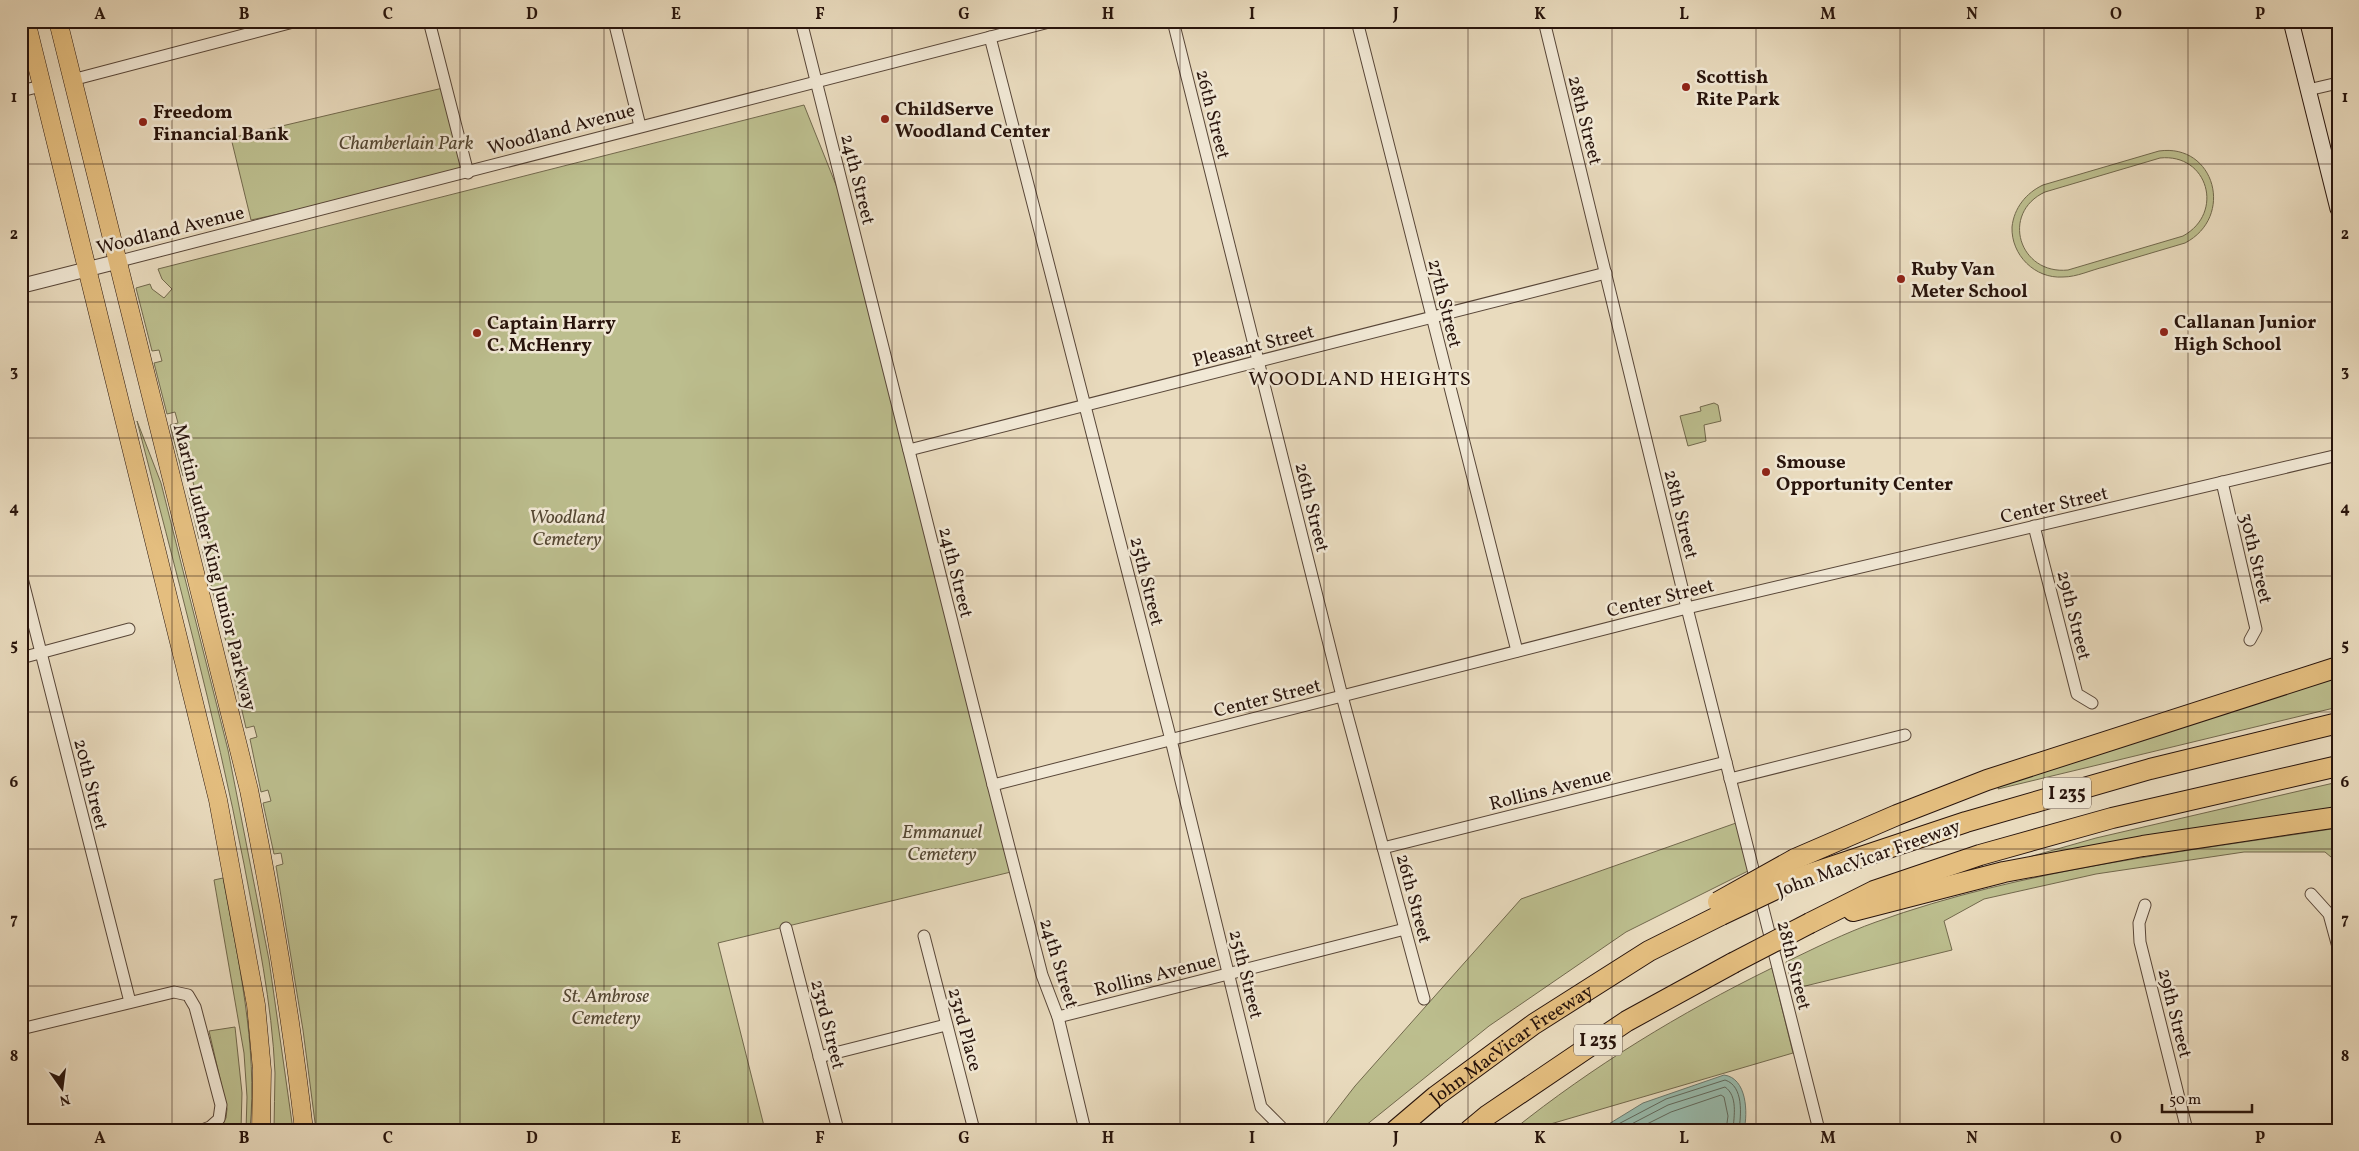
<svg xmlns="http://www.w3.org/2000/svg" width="2359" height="1151" font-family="Vollkorn,serif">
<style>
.green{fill:#bcbe8e;stroke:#72694d;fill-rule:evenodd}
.water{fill:#98bbad;stroke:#6b786d}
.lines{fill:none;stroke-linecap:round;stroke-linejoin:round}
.shore{stroke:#60685c;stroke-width:1}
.minor-casing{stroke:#584638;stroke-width:13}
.tertiary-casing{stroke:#584638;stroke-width:16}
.secondary-casing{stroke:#28140c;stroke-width:17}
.primary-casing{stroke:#28140c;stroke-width:19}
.motorway-casing{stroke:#28140c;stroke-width:22}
.minor{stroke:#f1e8d5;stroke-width:11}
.tertiary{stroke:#f1e8d5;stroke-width:14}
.secondary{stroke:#f1e8d5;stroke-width:15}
.primary{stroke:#e4be7f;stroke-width:18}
.motorway{stroke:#e4be7f;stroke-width:20}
.motorway-bridge-casing{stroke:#28140c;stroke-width:22;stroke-linecap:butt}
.motorway-bridge{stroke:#e4be7f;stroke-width:20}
.grid{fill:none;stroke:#28140c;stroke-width:1;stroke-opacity:0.55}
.poi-dot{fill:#8f2418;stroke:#f1e8d5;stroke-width:2}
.labels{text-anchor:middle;stroke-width:5;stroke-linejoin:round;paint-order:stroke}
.shield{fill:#f1e8d5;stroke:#645448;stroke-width:1}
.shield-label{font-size:18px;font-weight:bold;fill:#28140c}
.poi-label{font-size:19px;font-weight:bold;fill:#28140c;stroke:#f1e8d5;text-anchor:start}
.street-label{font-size:19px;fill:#28140c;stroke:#f1e8d5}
.park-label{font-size:19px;font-style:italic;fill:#544733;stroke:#f1e8d5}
.neighbourhood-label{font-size:20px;letter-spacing:1px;fill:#28140c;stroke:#f1e8d5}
.neatline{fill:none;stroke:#28140c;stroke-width:2}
.grid-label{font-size:16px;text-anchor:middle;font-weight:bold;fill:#28140c}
</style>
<rect width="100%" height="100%" fill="#e9dbbe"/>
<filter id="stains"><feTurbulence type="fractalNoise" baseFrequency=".004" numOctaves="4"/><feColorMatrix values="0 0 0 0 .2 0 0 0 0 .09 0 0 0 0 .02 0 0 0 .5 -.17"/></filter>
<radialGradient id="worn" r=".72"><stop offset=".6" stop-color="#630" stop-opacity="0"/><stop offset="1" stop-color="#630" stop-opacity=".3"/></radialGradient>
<g class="green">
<path d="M443 88 468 173 251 220 231 138Z"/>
<path d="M804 105 852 225 1015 871 718 943 765 1130H316L303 1030 276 866 283 864 281 853 274 854 263 803 271 801 268 790 261 792 250 739 257 737 254 726 246 728 234 676 242 674 239 662 232 664 218 612 226 610 223 599 215 601 202 549 209 547 206 537 199 539 187 488 194 486 191 475 183 476 170 425 178 423 175 412 167 414 154 363 162 361 159 350 152 351 136 288 150 284 152 289 164 298 172 289 162 279 158 269Z"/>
<path d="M2159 151C2215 143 2235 217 2185 243 2158 251 2131 259 2104 267 2091 270 2077 277 2063 277 2035 279 2011 255 2012 227 2014 208 2026 193 2043 185ZM2160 158C2208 153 2225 213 2183 236L2068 270C2019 275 2000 213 2045 192Z"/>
<path d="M1714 403 1718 405 1721 421 1704 425 1706 441 1688 446 1680 416 1701 411 1700 407Z"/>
<path d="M137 421 161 483 228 750 269 960 293 1130H274C274 1111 275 1092 275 1073 272 1003 257 933 244 864 215 715 175 568 137 421Z"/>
<path d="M2338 674V707L1998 789 2000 784Z"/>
<path d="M2338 782V809L2029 860V857L2096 838Z"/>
<path d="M1736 823 1748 871 1626 932 1489 1026 1360 1130H1321L1355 1086 1521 899Z"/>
<path d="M2338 828V856L2331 857 2325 852H2244L2096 874 1984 899 1944 921 1952 950 1793 989 1786 962C1815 948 1845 933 1876 922 2023 869 2183 852 2338 828Z"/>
<path d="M223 878C238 960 258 1045 250 1130H246L247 1097 244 1053 214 880Z"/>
<path d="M1772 968 1793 1053 1530 1130H1513C1593 1066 1680 1013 1772 968Z"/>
<path d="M235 1027 242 1093 241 1130H218L226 1118 227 1109 209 1031Z"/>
</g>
<path class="water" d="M1724 1075C1747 1078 1748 1113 1744 1130H1599L1643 1103Z"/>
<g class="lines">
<g class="shore">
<path d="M1607 1130 1666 1099 1725 1080C1744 1086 1741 1115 1739 1130"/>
<path d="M1620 1130 1668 1105 1725 1087C1738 1096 1734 1116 1733 1130"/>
<path d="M1635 1130 1671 1112 1721 1095 1724 1097 1728 1116 1726 1130"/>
</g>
<defs>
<g id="minor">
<path d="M429 21 468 173"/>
<path d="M614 21 640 126"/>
<path d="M801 21 993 785 1042 975 1058 1017 1085 1130"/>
<path d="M1173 21 1342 696 1424 999"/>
<path d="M1357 21 1517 651"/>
<path d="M1544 21 1687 608 1819 1130"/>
<path d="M990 37 1171 740 1261 1107 1281 1127"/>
<path d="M72 80 297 21"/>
<path d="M2308 90 2338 83"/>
<path d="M21 91 41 86"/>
<path d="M116 262 1053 21"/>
<path d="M909 450 1606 273"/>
<path d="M2222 482 2256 629 2250 640"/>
<path d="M2034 526 2077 694 2092 703"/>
<path d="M21 574 130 1002"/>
<path d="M21 658 129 629"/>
<path d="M1730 779 1905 735"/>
<path d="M993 785 1687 608 2338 455"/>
<path d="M1383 848 1726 762"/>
<path d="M2311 894 2329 914 2338 947"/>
<path d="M2145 905 2139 923 2140 942 2187 1130"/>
<path d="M786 928 838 1130"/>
<path d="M924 936 974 1130"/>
<path d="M1058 1017 1405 929"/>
<path d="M21 1029 174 992 188 995 195 1007 221 1105 219 1119 210 1127 202 1130"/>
<path d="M819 1057 946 1025"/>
</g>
<path id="tertiary" d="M21 286 116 262"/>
<path id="secondary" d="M2291 21 2338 209"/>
<g id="primary">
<path d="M26 21 218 800 256 1005 262 1070 261 1130"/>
<path d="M58 21 249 790C272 903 291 1016 304 1130"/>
</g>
<g id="motorway">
<path d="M1795 859 1897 815 1987 780 2338 667"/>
<path d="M1801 877 1966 822 2150 769 2338 723"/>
<path d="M1853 911 2004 872 2143 846 2338 817"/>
<path d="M1810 923 1874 891 1980 855 2112 818 2338 766"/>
<path id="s1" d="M1396 1130 1436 1096 1534 1024 1649 951 1721 915"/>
<path d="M1470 1130 1488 1115 1627 1021 1733 963"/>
</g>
</defs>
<use href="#minor" class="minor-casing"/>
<use href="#tertiary" class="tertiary-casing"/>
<use href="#secondary" class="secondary-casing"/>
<use href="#primary" class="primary-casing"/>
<use href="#motorway" class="motorway-casing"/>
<use href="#minor" class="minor"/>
<use href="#tertiary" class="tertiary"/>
<use href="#secondary" class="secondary"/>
<use href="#primary" class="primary"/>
<use href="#motorway" class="motorway"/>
<defs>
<g id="motorway-bridge">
<path d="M1718 902 1795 859"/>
<path d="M1721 915 1801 877"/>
<path d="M1733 963 1810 923"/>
</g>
</defs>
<use href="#motorway-bridge" class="motorway-bridge-casing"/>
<use href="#motorway-bridge" class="motorway-bridge"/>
</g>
<path class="grid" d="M172 21V1130M316 21V1130M460 21V1130M604 21V1130M748 21V1130M892 21V1130M1036 21V1130M1180 21V1130M1324 21V1130M1468 21V1130M1612 21V1130M1756 21V1130M1900 21V1130M2044 21V1130M2188 21V1130M21 164H2338M21 302H2338M21 438H2338M21 576H2338M21 712H2338M21 849H2338M21 986H2338"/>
<g class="poi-dot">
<circle cx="1686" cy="87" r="5"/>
<circle cx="885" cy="119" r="5"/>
<circle cx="143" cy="122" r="5"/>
<circle cx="1901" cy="279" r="5"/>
<circle cx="2164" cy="332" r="5"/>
<circle cx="477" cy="333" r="5"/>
<circle cx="1766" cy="472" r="5"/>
</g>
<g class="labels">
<g class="shield">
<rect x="2043" y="777.5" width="48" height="31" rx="4"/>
<rect x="1574" y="1024.5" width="48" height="31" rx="4"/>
</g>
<g class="shield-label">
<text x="2067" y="799">I 235</text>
<text x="1598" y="1046">I 235</text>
</g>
<g class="poi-label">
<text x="1696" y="83">Scottish<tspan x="1696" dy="22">Rite Park</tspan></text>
<text x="895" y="115">ChildServe<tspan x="895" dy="22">Woodland Center</tspan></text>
<text x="153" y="118">Freedom<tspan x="153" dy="22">Financial Bank</tspan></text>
<text x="1911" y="275">Ruby Van<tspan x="1911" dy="22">Meter School</tspan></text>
<text x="2174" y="328">Callanan Junior<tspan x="2174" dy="22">High School</tspan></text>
<text x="487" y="329">Captain Harry<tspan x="487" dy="22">C. McHenry</tspan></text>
<text x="1776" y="468">Smouse<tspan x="1776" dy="22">Opportunity Center</tspan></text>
</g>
<g class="street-label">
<text transform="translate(1214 114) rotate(76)" y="7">26th Street</text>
<text transform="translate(1586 120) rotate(76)" y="7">28th Street</text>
<text transform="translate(561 128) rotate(-15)" y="7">Woodland Avenue</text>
<text transform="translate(859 179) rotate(76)" y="7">24th Street</text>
<text transform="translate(170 229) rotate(-14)" y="7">Woodland Avenue</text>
<text transform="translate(1446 303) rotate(76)" y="7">27th Street</text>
<text transform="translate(1253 345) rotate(-14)" y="7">Pleasant Street</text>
<text transform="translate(2054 504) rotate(-13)" y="7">Center Street</text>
<text transform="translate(1313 507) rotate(76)" y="7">26th Street</text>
<text transform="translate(1682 514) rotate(76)" y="7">28th Street</text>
<text transform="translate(2257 558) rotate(77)" y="7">30th Street</text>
<text transform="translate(216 567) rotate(76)" y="7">Martin Luther King Junior Parkway</text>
<text transform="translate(957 572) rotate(76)" y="7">24th Street</text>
<text transform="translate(1148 581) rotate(76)" y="7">25th Street</text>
<text transform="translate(1660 597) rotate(-14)" y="7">Center Street</text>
<text transform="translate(2075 615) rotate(76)" y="7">29th Street</text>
<text transform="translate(1267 697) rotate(-14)" y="7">Center Street</text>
<text transform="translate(92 784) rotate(76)" y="7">20th Street</text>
<text transform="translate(1550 788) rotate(-14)" y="7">Rollins Avenue</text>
<text transform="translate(1868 857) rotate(-20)" y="7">John MacVicar Freeway</text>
<text transform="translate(1415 898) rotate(75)" y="7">26th Street</text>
<text transform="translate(1060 963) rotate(73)" y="7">24th Street</text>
<text transform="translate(1795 965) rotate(76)" y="7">28th Street</text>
<text transform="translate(1155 974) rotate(-14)" y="7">Rollins Avenue</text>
<text transform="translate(1247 974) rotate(76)" y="7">25th Street</text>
<text transform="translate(2176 1013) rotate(76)" y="7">29th Street</text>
<text transform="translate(829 1024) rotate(76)" y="7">23rd Street</text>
<text transform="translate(966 1029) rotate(75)" y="7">23rd Place</text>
<text dy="7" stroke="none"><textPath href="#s1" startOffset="144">John MacVicar Freeway</textPath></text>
</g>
<g class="park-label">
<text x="406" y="149">Chamberlain Park</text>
<text x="567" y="523">Woodland<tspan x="567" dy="22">Cemetery</tspan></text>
<text x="942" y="838">Emmanuel<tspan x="942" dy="22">Cemetery</tspan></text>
<text x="606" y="1002">St. Ambrose<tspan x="606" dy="22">Cemetery</tspan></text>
</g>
<g class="neighbourhood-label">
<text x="1360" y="385">WOODLAND HEIGHTS</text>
</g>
</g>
<rect width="2359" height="1151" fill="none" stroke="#e9dbbe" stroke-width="55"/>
<g transform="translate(62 1088) rotate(166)" stroke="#f1e8d5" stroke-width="4" paint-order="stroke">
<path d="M0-4L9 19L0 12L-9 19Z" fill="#28140c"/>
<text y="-8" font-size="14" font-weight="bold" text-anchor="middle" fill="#28140c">N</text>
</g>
<path d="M2162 1104v8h90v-8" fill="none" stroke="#28140c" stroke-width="2.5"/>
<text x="2169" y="1104" font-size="15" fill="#28140c" stroke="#f1e8d5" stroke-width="4" paint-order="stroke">50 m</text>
<rect x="28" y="28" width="2304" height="1096" class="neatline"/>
<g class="grid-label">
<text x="100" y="19">A</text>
<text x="244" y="19">B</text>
<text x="388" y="19">C</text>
<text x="532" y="19">D</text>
<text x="676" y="19">E</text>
<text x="820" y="19">F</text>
<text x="964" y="19">G</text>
<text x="1108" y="19">H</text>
<text x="1252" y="19">I</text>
<text x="1396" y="19">J</text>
<text x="1540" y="19">K</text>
<text x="1684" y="19">L</text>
<text x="1828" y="19">M</text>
<text x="1972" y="19">N</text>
<text x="2116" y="19">O</text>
<text x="2260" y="19">P</text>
<text x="14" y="102">1</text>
<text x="2345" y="102">1</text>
<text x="14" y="239">2</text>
<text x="2345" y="239">2</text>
<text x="14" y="376">3</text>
<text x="2345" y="376">3</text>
<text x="14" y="513">4</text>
<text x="2345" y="513">4</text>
<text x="14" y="650">5</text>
<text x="2345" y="650">5</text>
<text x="14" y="787">6</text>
<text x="2345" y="787">6</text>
<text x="14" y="924">7</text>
<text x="2345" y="924">7</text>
<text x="14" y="1061">8</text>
<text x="2345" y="1061">8</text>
<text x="100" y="1143">A</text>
<text x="244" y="1143">B</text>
<text x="388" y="1143">C</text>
<text x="532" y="1143">D</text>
<text x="676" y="1143">E</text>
<text x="820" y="1143">F</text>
<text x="964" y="1143">G</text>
<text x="1108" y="1143">H</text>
<text x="1252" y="1143">I</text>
<text x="1396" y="1143">J</text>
<text x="1540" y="1143">K</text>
<text x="1684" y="1143">L</text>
<text x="1828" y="1143">M</text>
<text x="1972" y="1143">N</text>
<text x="2116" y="1143">O</text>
<text x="2260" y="1143">P</text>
</g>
<rect width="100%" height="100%" filter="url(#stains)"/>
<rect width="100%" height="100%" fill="url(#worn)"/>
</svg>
